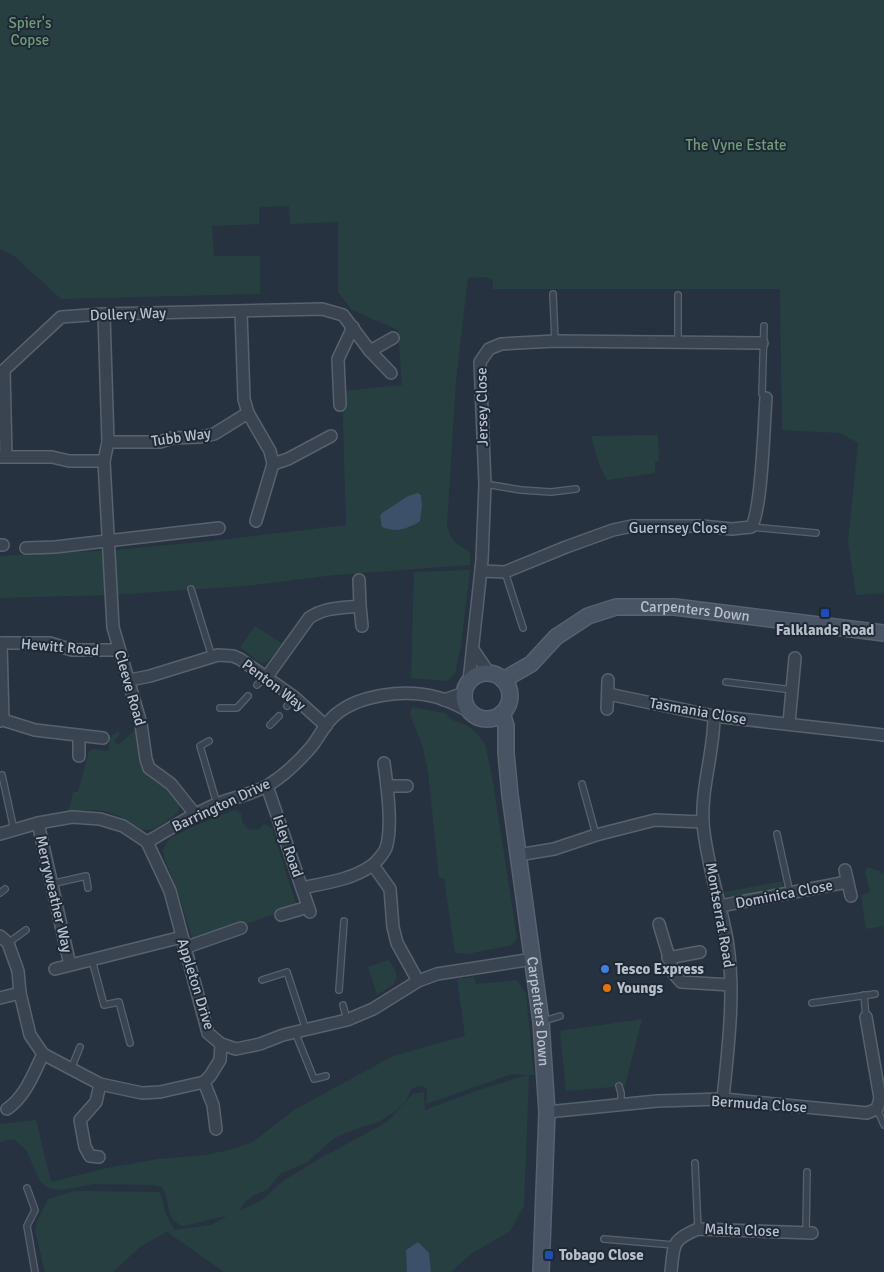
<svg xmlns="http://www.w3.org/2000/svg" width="884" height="1272" font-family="Signika,sans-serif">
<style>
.green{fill:#283f41;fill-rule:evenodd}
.water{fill:#3c5069}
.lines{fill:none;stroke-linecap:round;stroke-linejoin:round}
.lane-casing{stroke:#58626e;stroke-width:8}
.street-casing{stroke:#58626e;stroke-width:14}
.secondary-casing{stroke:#58626e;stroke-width:18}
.lane{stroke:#3a4450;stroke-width:5.5}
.street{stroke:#3a4450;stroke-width:11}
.secondary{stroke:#485363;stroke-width:15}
.transit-dot{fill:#1a4fb4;stroke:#1f2935;stroke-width:2}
.shop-dot{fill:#3f7fe0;stroke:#1f2935;stroke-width:2}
.food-dot{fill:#e8710a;stroke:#1f2935;stroke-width:2}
.labels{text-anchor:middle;stroke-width:4;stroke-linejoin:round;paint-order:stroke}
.park-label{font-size:15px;fill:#6f9b77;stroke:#1f2935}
.street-label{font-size:15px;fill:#b7bfcb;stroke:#1f2935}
.poi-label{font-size:15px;font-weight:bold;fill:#b7bfcb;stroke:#1f2935;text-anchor:start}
</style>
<rect width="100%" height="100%" fill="#263240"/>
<g class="green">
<path d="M0 0H884V593L856 595 848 541 858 443 840 433 782 430 780 289H493V280L486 277 468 278 456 380 447 526C452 542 456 544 470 552V565L335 575 245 586 111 595 0 598V556L115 550 221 540 346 525 342 391 402 385 398 330 352 310 338 292V222L290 224 289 206 259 207V224L212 226 214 256H260V294L61 299 13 255 0 249ZM418 493 421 495 422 506 411 527 389 530Z"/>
<path d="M658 435 659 461 655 462V473L607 480 599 464 591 436Z"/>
<path d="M470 570 461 645 455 673 447 681 411 678 414 572Z"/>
<path d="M255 626 283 644 267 662 261 663 240 647Z"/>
<path d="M412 707 445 713 452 720 466 725 477 733 485 744 492 776 517 938 514 943 508 946 467 954 455 953 444 878H439L428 772 422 744 410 715Z"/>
<path d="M136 729C139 742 138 766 147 775 157 786 185 793 178 812 171 818 157 829 148 830 139 831 134 824 127 820 108 809 86 808 66 813L71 803 73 792H78L89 751 94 749 108 751 110 737 118 731 120 735 114 740 118 745Z"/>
<path d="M235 810 241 813 242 822 248 829 258 830 264 824 272 828 297 907 193 941 177 889 164 858 163 850 167 842 171 838 192 827Z"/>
<path d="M868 867 884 873V926L866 929 861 895 870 892 865 871Z"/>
<path d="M783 881 782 887 778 889C765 892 736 901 725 895V892Z"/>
<path d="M389 960 395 970 397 978 393 985 377 995 368 967Z"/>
<path d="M474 977 476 984 517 980 526 994 534 1075H529L524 1206 510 1231 471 1254 451 1272H224L167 1232 141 1246 113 1272H45L35 1231 37 1221 48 1199 74 1191 160 1192 165 1212 174 1230 211 1225 227 1216C211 1218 197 1224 181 1226 162 1213 173 1204 162 1187L154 1185 94 1184 61 1190 48 1188 40 1181 26 1150 14 1139 0 1142V1124L36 1120 51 1182 107 1168 158 1159 205 1155 234 1149 253 1142 294 1110 393 1056 465 1036 457 979ZM512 1074 527 1075 476 1091 425 1110 424 1092 413 1094 387 1122 319 1159 283 1181 262 1200 239 1211 245 1202 254 1195 267 1190 281 1173 306 1163 332 1140 345 1133 380 1121 396 1111 406 1101 411 1089 419 1086 425 1087 427 1090 426 1104Z"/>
<path d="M642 1019 625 1086 566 1091 560 1031Z"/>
</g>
<g class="water">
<path d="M418 493 421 495 422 506 420 521C408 529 395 533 382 527L380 516 382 513 408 496Z"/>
<path d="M418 1242 429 1253 431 1272H407L406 1250Z"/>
</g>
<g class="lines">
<defs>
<g id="lane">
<path d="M553 294 555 341"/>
<path d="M678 295V342"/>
<path d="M762 394 764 326"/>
<path d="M485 484 521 490 551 492 576 489"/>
<path d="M751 527 816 533"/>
<path d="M505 572 523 628"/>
<path d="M191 589 212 657"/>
<path d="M726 682 793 690"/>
<path d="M257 685 265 677"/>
<path d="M287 706 294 697"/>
<path d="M220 708H237L248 696"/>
<path d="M270 725 279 716"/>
<path d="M209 741 200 746 217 804"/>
<path d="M2 775 14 830"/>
<path d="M582 784 596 835"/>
<path d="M777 834 790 893"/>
<path d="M51 884 86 876 88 888"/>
<path d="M0 893 5 889"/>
<path d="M8 943 26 930"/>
<path d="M92 960 104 1005 119 1002 130 1043"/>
<path d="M262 980 287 972 306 1030"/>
<path d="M339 990 344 921"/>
<path d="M864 995 866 1017"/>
<path d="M812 1003 875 994"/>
<path d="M343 1005 347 1020"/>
<path d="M541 1022 560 1016"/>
<path d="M295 1032 314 1079 326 1076"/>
<path d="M71 1069 80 1047"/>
<path d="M619 1086 621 1093V1105"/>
<path d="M877 1109 884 1125"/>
<path d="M695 1163 698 1229"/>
<path d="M27 1188 35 1210 27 1226 35 1272"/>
<path d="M806 1232 807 1172"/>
<path d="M604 1239 674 1245"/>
</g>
<g id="street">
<path d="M241 312 244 399 248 413"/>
<path d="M104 314 108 442 104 461 113 627 141 724 146 759 149 768 171 784 195 814"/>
<path d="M370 351 393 338"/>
<path d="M340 405 338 359 353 327"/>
<path d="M108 442H160L172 438 200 437 214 434 248 413 270 451 273 464 256 521"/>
<path d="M6 456 4 370 61 317 104 314 322 309 343 315 370 351 391 373"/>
<path d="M0 457H52L69 461H104"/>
<path d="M273 464 288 459 331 436"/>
<path d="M0 545H3"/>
<path d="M26 548 55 547 219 528"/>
<path d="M481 571 505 572 566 547 613 530 632 526H702L732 529 751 527C762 512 764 422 766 398"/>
<path d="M359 580 360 606 362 626"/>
<path d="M0 643H50L72 650H119"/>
<path d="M1 643 3 720"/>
<path d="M474 651 489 673"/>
<path d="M266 678 309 618C325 607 341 608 360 606"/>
<path d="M130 680 150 676 218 655 233 656 240 659 294 697 326 726"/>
<path d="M469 681 482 560 485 484 480 362 489 349 501 344 555 341 762 343"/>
<path d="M608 694 714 716 884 735"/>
<path d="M444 700 464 693"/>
<path d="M607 709 608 680"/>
<path d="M714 716C714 752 701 787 703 823 706 863 722 906 728 946 735 997 728 1048 723 1099"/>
<path d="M0 721 3 720 35 730 103 738"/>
<path d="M789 723 795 658"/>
<path d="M79 756V736"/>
<path d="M267 786 310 912"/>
<path d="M387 786H407"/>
<path d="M38 823 70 965"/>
<path d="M0 834 38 823 72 817 100 819 123 826 147 842 170 891 208 1033 221 1044 236 1049 260 1044 283 1035 347 1020 373 1009 418 981 437 974 533 959"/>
<path d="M147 842C170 829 192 814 217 804 234 797 255 794 270 784 286 774 300 760 312 746 319 737 324 726 332 718 356 694 405 689 436 697 448 700 460 707 471 712"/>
<path d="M518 855 554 849 596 835 655 820 703 822"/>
<path d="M373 865 390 889 393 927 397 943 418 981"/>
<path d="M845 870 851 896"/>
<path d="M302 888C325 883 351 880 371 866 376 863 384 853 386 848 393 827 387 785 384 763"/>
<path d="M720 906 847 882"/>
<path d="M281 915 308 907"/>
<path d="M659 924 674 974 681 982 731 985"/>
<path d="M0 936 8 943 18 971 20 993 30 1035 43 1054 100 1084 142 1093 160 1092 204 1082 210 1076 220 1060 221 1044"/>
<path d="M184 948 241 928"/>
<path d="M668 958 700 952"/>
<path d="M55 969 182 937"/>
<path d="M0 998 20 993"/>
<path d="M204 1082 213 1105 216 1129"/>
<path d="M7 1109C25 1097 34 1073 43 1054"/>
<path d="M547 1112 657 1101 723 1099 867 1113 877 1109 880 1098 866 1017"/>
<path d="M99 1157 90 1156 85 1147 80 1120 96 1102 100 1084"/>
<path d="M671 1272C674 1245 671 1240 698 1229L812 1233"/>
</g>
<g id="secondary">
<circle cx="487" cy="696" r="23"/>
<path id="s1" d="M503 680 531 664 556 637 588 616 616 607H675L884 633"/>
<path id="s2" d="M502 713 506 726V753L510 795 541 1022 547 1112 541 1272"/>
</g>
</defs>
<use href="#lane" class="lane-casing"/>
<use href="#street" class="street-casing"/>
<use href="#secondary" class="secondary-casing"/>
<use href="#lane" class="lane"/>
<use href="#street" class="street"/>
<use href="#secondary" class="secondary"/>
</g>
<g class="transit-dot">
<rect x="820" y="608" width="10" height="10" rx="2.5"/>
<rect x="544" y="1250" width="10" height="10" rx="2.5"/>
</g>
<circle class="shop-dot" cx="605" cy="969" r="5"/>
<circle class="food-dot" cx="607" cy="988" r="5"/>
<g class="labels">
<g class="park-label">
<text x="30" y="28">Spier's<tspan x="30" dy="17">Copse</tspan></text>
<text x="736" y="150">The Vyne Estate</text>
</g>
<g class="street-label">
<text transform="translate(128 314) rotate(-2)" y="5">Dollery Way</text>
<text transform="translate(482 407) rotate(-91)" y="5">Jersey Close</text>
<text transform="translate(181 437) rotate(-8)" y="5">Tubb Way</text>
<text x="678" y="533">Guernsey Close</text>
<text dy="5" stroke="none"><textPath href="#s1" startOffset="216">Carpenters Down</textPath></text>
<text transform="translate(60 647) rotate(5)" y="5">Hewitt Road</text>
<text transform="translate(274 685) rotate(37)" y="5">Penton Way</text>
<text transform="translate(130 688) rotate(74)" y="5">Cleeve Road</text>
<text transform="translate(698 711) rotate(10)" y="5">Tasmania Close</text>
<text transform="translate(221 805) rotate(-25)" y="5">Barrington Drive</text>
<text transform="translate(288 846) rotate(71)" y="5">Isley Road</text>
<text transform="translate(54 894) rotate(77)" y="5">Merryweather Way</text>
<text transform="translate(784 894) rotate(-11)" y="5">Dominica Close</text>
<text transform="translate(720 915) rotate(80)" y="5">Montserrat Road</text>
<text transform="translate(196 984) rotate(73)" y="5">Appleton Drive</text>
<text dy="5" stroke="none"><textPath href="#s2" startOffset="301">Carpenters Down</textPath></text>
<text transform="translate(759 1104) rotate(4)" y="5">Bermuda Close</text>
<text transform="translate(742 1230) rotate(2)" y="5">Malta Close</text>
</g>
<g class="poi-label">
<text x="825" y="635" text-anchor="middle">Falklands Road</text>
<text x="615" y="974">Tesco Express</text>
<text x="617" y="993">Youngs</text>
<text x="559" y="1260">Tobago Close</text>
</g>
</g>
</svg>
